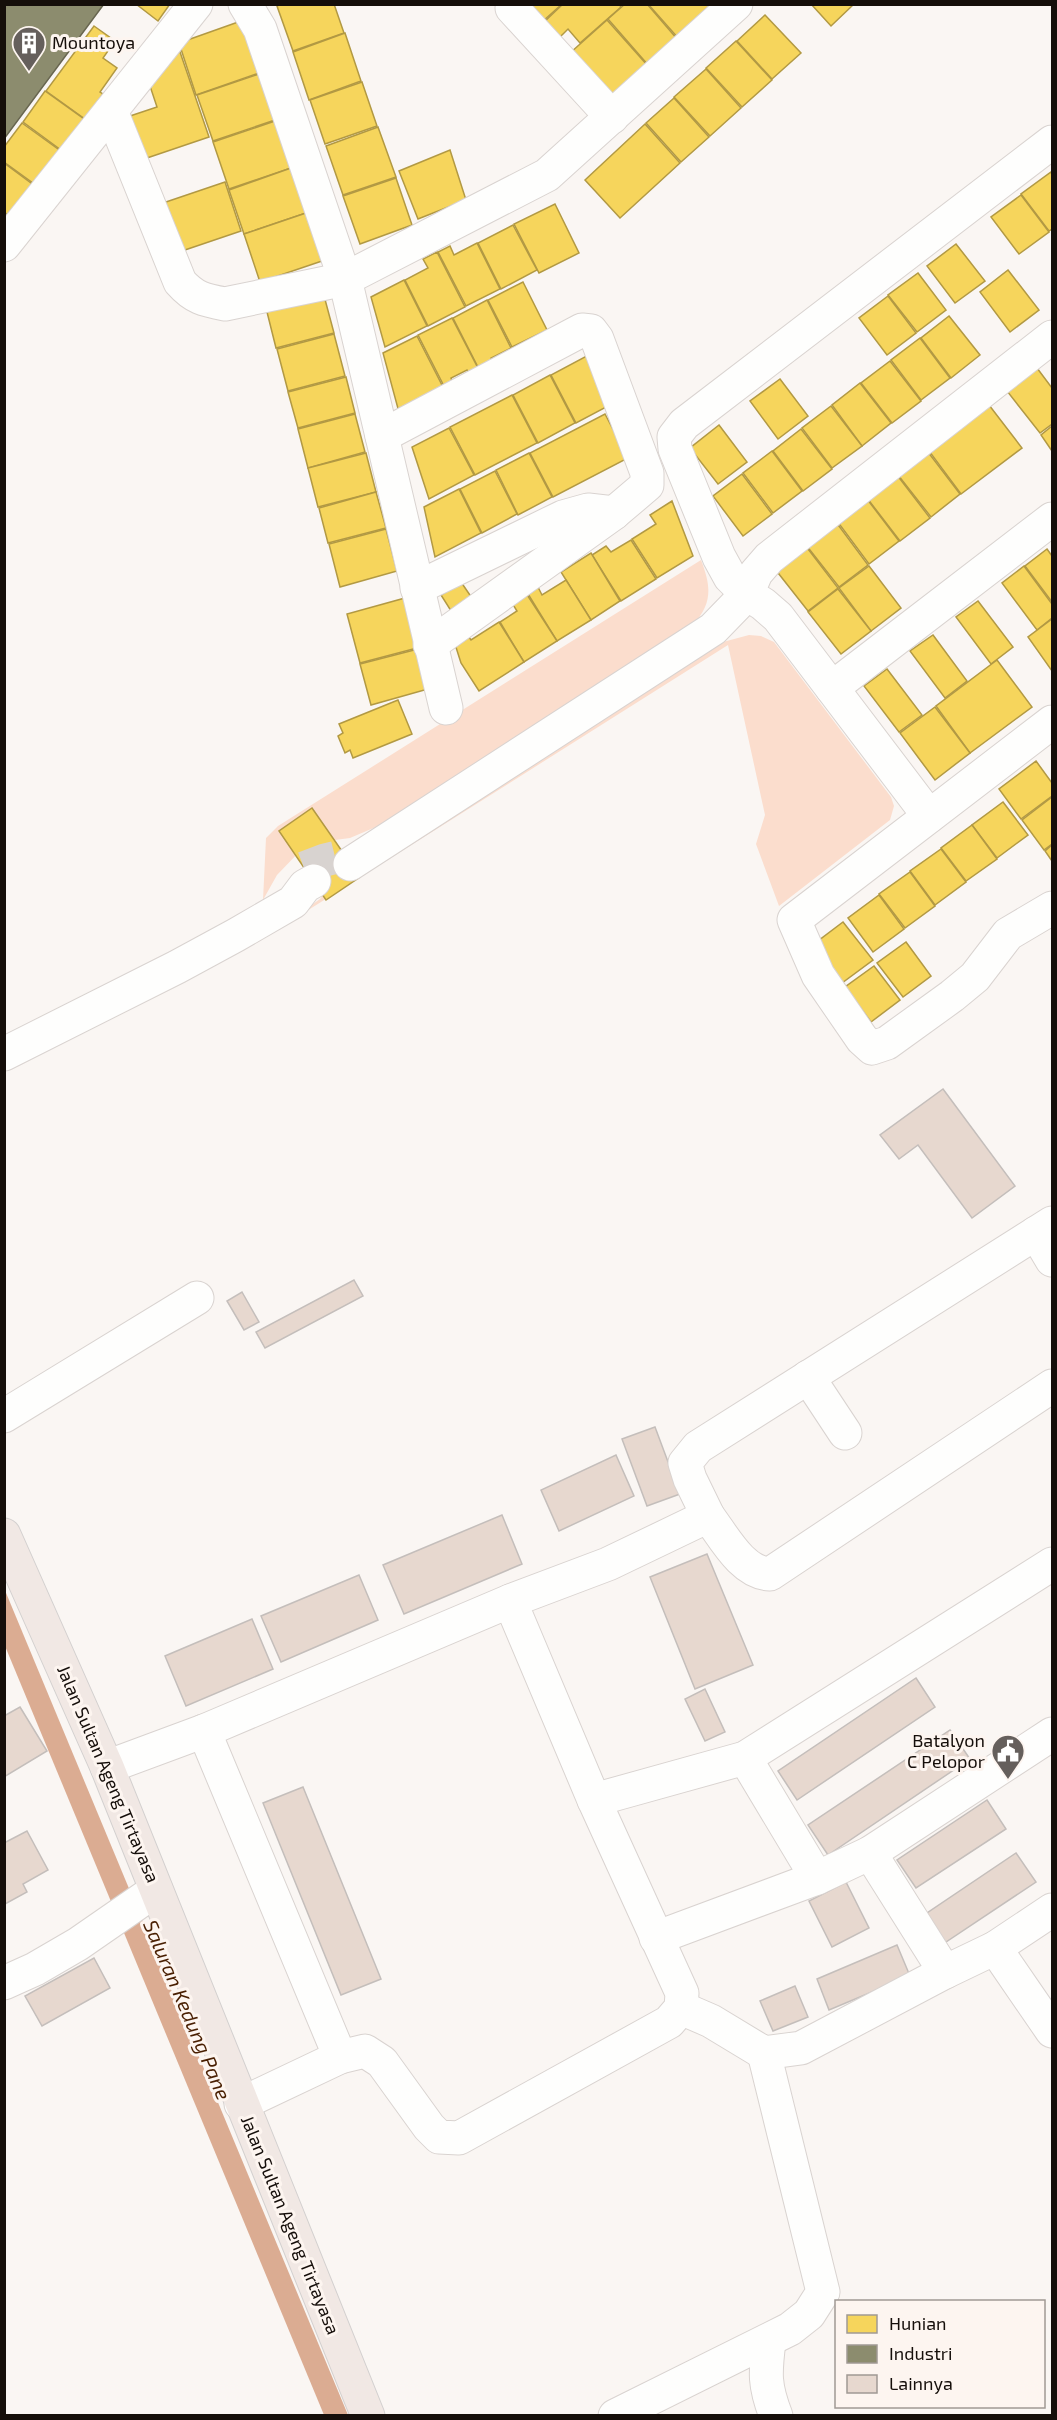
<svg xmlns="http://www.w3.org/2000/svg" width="1057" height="2420" font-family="'Exo 2',sans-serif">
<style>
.green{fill:#fbddcd}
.water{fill:#dbac92}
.homes{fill:#f6d55c;stroke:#b29943;stroke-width:1.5}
.industry{fill:#8c8c6e;stroke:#686650;stroke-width:1.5}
.building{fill:#e7d8cf;stroke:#c4bebb;stroke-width:1.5}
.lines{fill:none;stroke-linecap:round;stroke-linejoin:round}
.minor-tunnel{stroke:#d8d3d0;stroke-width:33;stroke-dasharray:33 16;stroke-linecap:butt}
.minor-casing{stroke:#d9d3d0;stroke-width:35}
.major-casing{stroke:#d3d0cf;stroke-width:35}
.minor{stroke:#fefefd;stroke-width:33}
.major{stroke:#f1e8e4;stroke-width:33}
.labels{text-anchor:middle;stroke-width:6;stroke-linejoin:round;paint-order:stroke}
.poi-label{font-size:18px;fill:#150e0a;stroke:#fdf5f0;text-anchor:start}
.street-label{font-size:18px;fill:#150e0a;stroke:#fdf5f0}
.water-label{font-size:20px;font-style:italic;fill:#491f02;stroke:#fdf5f0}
</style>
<rect width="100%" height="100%" fill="#faf6f3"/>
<g class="green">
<path d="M701 560C711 586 713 603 693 625L390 821 350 838 320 842 302 849 277 875 263 900 266 838 278 826Z"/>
<path d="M749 635 761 636 774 642 891 797 894 806 890 820 779 906 756 844 765 815 728 645 256 943 5 1071V1068L303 911 320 899 329 887 361 873 723 642Z"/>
</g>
<path class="water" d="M4 1588 348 2415H324L5 1646Z"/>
<g class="homes">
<path d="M136 4H170L158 21Z"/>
<path d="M281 4H334L344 33 293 51 277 6Z"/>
<path d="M527 4H562L542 22Z"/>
<path d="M563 4H619L621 7 580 43 568 29 558 39 543 23Z"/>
<path d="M625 4H647L678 40 649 66 608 19Z"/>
<path d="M648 4H708L712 10 679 39Z"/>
<path d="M811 4H854L831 26Z"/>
<path d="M765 15 801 53 772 79 737 41Z"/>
<path d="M607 20 648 66 612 99 570 53Z"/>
<path d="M241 21 259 73 196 95 179 43Z"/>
<path d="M94 26 115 41 103 58 117 68 100 92 103 94 85 119 46 91Z"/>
<path d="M345 33 361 81 309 100 293 52Z"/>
<path d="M736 41 772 80 742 107 706 68Z"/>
<path d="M179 49 209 137 144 159 130 116 157 107 150 86Z"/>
<path d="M706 69 741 108 710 136 674 97Z"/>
<path d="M259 74 275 120 213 141 197 95Z"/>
<path d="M362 82 377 126 325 144 310 100Z"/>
<path d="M45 91 84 119 61 150 23 122Z"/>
<path d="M674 98 709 137 681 162 646 123Z"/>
<path d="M275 121 291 168 229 189 213 142Z"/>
<path d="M22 123 69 157 44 191 4 162V147Z"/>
<path d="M645 124 680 163 620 218 585 180Z"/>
<path d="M378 127 396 177 343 195 326 146Z"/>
<path d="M450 150 466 200 418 219 399 171Z"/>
<path d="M4 163 43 192 19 223 4 212Z"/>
<path d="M291 168 306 213 244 234 229 190Z"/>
<path d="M1051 172 1052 175V229L1049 231 1021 194Z"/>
<path d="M396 178 412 225 360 244 343 196Z"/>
<path d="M225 182 241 231 176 253 160 204Z"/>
<path d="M1021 195 1049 232 1019 254 991 217Z"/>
<path d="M555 204 579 253 539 273 514 224Z"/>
<path d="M306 213 322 261 260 282 244 234Z"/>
<path d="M513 225 537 270 501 289 478 243Z"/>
<path d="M477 243 500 289 466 306 438 252 450 246 454 255Z"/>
<path d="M956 244 985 281 955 303 927 266Z"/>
<path d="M437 252 465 307 428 326 405 280 428 268 423 259Z"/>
<path d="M1008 270 1039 310 1010 332 980 292Z"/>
<path d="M918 273 946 310 917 332 888 295Z"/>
<path d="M404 280 427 326 385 347 371 297Z"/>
<path d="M523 282 547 330 512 347 488 300Z"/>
<path d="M323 292 334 333 276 348 266 308Z"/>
<path d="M888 296 916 333 887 355 859 318Z"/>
<path d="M487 300 511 348 491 358 494 366 481 373 453 318Z"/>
<path d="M949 316 980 355 951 378 921 338Z"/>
<path d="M452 318 481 374 471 379 467 370 451 378 455 388 447 392 418 335Z"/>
<path d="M334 334 345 376 288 391 277 349Z"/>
<path d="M417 336 446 393 400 416 383 353Z"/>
<path d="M920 338 950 378 921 400 891 360Z"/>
<path d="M596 351 612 404 576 423 551 375Z"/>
<path d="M890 361 921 401 892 423 861 383Z"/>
<path d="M1037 368 1052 388V424L1040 433 1007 391Z"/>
<path d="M550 375 575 423 538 443 513 395Z"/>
<path d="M346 377 355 413 298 428 288 392Z"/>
<path d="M780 379 808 416 778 439 750 401Z"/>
<path d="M860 383 891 423 862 446 832 405Z"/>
<path d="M512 395 537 443 475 475 450 427Z"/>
<path d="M989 405 1022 448 961 494 929 451Z"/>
<path d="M831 406 862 446 832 468 802 428Z"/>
<path d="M355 414 365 452 308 468 298 429Z"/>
<path d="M605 414 628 458 553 497 530 453Z"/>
<path d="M719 425 747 462 718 484 690 448Z"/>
<path d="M1052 426V451L1041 435Z"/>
<path d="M449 428 474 475 429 499 412 447Z"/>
<path d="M801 429 832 469 803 491 773 451Z"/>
<path d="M772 451 802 491 773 513 743 473Z"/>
<path d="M928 452 960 494 931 517 898 475Z"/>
<path d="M366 453 376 492 318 507 308 468Z"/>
<path d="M529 453 552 497 518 515 496 470Z"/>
<path d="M495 471 517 514 482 533 460 489Z"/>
<path d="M742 474 772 514 743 536 713 496Z"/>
<path d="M897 475 930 518 900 541 867 498Z"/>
<path d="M459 489 481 533 435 557 424 507Z"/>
<path d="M376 492 386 528 328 543 319 508Z"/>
<path d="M867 499 899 541 869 564 837 521Z"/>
<path d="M672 501 693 556 657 578 632 539 656 524 650 515Z"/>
<path d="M836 522 868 565 839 587 806 545Z"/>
<path d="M386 529 397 571 340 587 329 544Z"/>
<path d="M631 540 656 579 621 601 592 555 606 546 611 552Z"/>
<path d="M805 545 838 588 808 611 775 569Z"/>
<path d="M1047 549 1052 556V602L1025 566Z"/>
<path d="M591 553 620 601 591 620 561 572Z"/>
<path d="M869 566 901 608 871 631 839 588Z"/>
<path d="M1024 566 1052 604V618L1037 630 1002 583Z"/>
<path d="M566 580 591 620 557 641 528 594 538 587 542 595Z"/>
<path d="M461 582 474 601 453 614 441 595Z"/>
<path d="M838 589 871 631 841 654 808 612Z"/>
<path d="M526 593 557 641 524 662 500 622 517 611 512 603Z"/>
<path d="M405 598 417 648 360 663 347 614Z"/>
<path d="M978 601 1013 647 991 664 956 617Z"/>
<path d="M1052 619V671L1028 637Z"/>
<path d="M499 622 524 662 479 691 461 663 454 641 466 633 471 640Z"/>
<path d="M933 635 967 681 945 698 910 651Z"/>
<path d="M418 649 428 689 371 705 360 664Z"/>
<path d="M997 660 1032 707 970 753 936 706Z"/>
<path d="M887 669 922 715 899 732 864 686Z"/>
<path d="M398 700 412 734 353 758 350 750 345 753 338 736 343 733 339 724Z"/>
<path d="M935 707 970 753 935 780 900 733Z"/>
<path d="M1036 761 1052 783V796L1021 819 999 789Z"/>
<path d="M1052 797V844L1044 850 1022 820Z"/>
<path d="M1003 802 1028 835 997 858 972 825Z"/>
<path d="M312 808 360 877 326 900 279 831Z"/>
<path d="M972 825 997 859 966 881 941 848Z"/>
<path d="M1052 845V861L1045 851Z"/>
<path d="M941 849 966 882 935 905 910 871Z"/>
<path d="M910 872 935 906 905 928 879 894Z"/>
<path d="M879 895 904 929 873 952 848 918Z"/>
<path d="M843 922 873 960 842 983 814 944Z"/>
<path d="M906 942 931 976 903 997 877 963Z"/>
<path d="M874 966 900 1000 871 1022 845 987Z"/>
</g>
<path class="industry" d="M4 4H104L4 139Z"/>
<g class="building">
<path d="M943 1089 1015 1186 972 1218 918 1145 899 1159 880 1135Z"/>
<path d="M354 1280 363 1296 265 1348 256 1332Z"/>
<path d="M242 1292 259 1322 244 1330 227 1301Z"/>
<path d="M655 1427 680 1494 647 1506 622 1439Z"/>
<path d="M616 1455 634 1496 559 1531 541 1490Z"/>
<path d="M502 1515 522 1564 404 1614 383 1565Z"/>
<path d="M707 1554 753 1665 695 1689 650 1577Z"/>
<path d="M359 1575 378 1620 281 1662 261 1616Z"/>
<path d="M252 1619 273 1669 186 1706 165 1656Z"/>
<path d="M916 1678 935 1707 797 1800 778 1771Z"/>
<path d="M705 1689 725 1732 705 1741 685 1699Z"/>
<path d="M20 1707 47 1751 4 1777V1716Z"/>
<path d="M950 1730 970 1759 828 1855 808 1825Z"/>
<path d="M303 1787 381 1979 341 1995 263 1803Z"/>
<path d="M987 1800 1006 1829 916 1888 897 1860Z"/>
<path d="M27 1831 48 1870 23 1884 27 1892 5 1904 4 1843Z"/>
<path d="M1016 1853 1036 1882 943 1944 924 1915Z"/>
<path d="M846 1882 869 1928 832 1947 809 1901Z"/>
<path d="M897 1945 910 1976 829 2010 817 1979Z"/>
<path d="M94 1958 110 1988 42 2026 25 1996Z"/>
<path d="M795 1986 808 2017 773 2031 760 2001Z"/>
</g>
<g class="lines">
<path class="minor-tunnel" d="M304 868 325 860 345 855"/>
<defs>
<g id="minor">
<path d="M245 4 260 29 345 279 446 708"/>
<path d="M512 8 612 117"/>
<path d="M111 111 180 282C194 298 204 300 225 304L345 279 547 175 736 4"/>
<path d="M4 245 196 4"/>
<path d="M382 436 582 330 591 331 597 339 647 473V485L614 513 430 645"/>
<path d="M417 588 563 517 588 510 614 513"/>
<path d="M832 688 1052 519"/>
<path d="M1052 722 794 920 818 975 862 1039 872 1048 887 1043 952 996 975 977 1008 934 1052 908"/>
<path d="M929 816 778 617 763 604 747 594 730 577 719 557 675 449 674 437 684 424 1052 142"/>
<path d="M350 864 713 629 747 594 756 573 769 558 1052 337"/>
<path d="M4 1054 177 967 236 935 293 902 305 886 314 881"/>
<path d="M1036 1233 1052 1260"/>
<path d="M808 1377 845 1433"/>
<path d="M4 1416 197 1298"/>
<path d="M708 1516C724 1537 742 1573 770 1574L1052 1386"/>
<path d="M204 1731 340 2057"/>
<path d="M745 1758 817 1878 870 1853 1052 1734"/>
<path d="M107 1767 204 1731 510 1601 608 1564 708 1516 690 1479 685 1463 698 1447 1052 1223"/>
<path d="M594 1800 745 1758 1052 1564"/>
<path d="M870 1853 945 1972 995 1948 1052 1910"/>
<path d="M656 1938 817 1878"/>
<path d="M995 1948 1052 2031"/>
<path d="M4 1983 35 1969 78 1944 156 1890"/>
<path d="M681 2008 711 2021 764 2053 801 2048 945 1972"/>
<path d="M241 2104 340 2057 365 2051 382 2062 429 2127 439 2137 459 2138 669 2022 681 2008 682 1993 594 1800 510 1601"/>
<path d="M769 2341C765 2373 764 2385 776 2416"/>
<path d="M615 2416 790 2329 809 2314 823 2292 764 2053"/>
</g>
<path id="major" d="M4 1535 107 1767 368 2416"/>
</defs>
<use href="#minor" class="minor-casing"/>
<use href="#major" class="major-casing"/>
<use href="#minor" class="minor"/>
<use href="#major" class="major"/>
</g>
<defs>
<symbol id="building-pin" viewBox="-11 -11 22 30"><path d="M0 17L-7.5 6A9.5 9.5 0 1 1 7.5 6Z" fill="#655f5c" stroke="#fdf5f0"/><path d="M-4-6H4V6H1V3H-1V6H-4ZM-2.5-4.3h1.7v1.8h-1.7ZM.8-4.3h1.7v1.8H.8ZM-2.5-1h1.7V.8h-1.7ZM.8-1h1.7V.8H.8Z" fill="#fff"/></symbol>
<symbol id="civic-pin" viewBox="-11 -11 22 30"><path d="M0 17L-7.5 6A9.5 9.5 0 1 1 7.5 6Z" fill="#655f5c" stroke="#fdf5f0"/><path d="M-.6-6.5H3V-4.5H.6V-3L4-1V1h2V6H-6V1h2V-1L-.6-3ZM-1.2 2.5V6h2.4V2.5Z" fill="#fff"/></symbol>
</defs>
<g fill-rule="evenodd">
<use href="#building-pin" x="10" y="24" width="38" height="52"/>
<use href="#civic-pin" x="989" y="1732" width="38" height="52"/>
</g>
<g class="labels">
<g class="poi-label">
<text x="52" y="49">Mountoya</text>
<text x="985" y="1747" text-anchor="end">Batalyon<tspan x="985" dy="21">C Pelopor</tspan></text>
</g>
<g class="street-label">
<text transform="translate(108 1774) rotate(67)" y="6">Jalan Sultan Ageng Tirtayasa</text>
<text transform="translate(290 2225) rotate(68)" y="6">Jalan Sultan Ageng Tirtayasa</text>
</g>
<g class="water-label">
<text transform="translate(187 2010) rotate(67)" y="7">Saluran Kedung Pane</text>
</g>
</g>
<rect width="1057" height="2420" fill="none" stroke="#150e0a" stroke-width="12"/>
<rect x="835" y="2300" width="210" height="108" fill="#fdf5f0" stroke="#a09994" stroke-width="1.5"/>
<rect x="847" y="2315" width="30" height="18" fill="#f6d55c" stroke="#a09994" stroke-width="1.5"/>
<text x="889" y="2330" font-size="18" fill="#150e0a">Hunian</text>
<rect x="847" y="2345" width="30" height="18" fill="#8c8c6e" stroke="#a09994" stroke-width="1.5"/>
<text x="889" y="2360" font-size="18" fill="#150e0a">Industri</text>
<rect x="847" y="2375" width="30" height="18" fill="#e7d8cf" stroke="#a09994" stroke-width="1.5"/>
<text x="889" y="2390" font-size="18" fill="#150e0a">Lainnya</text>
</svg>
